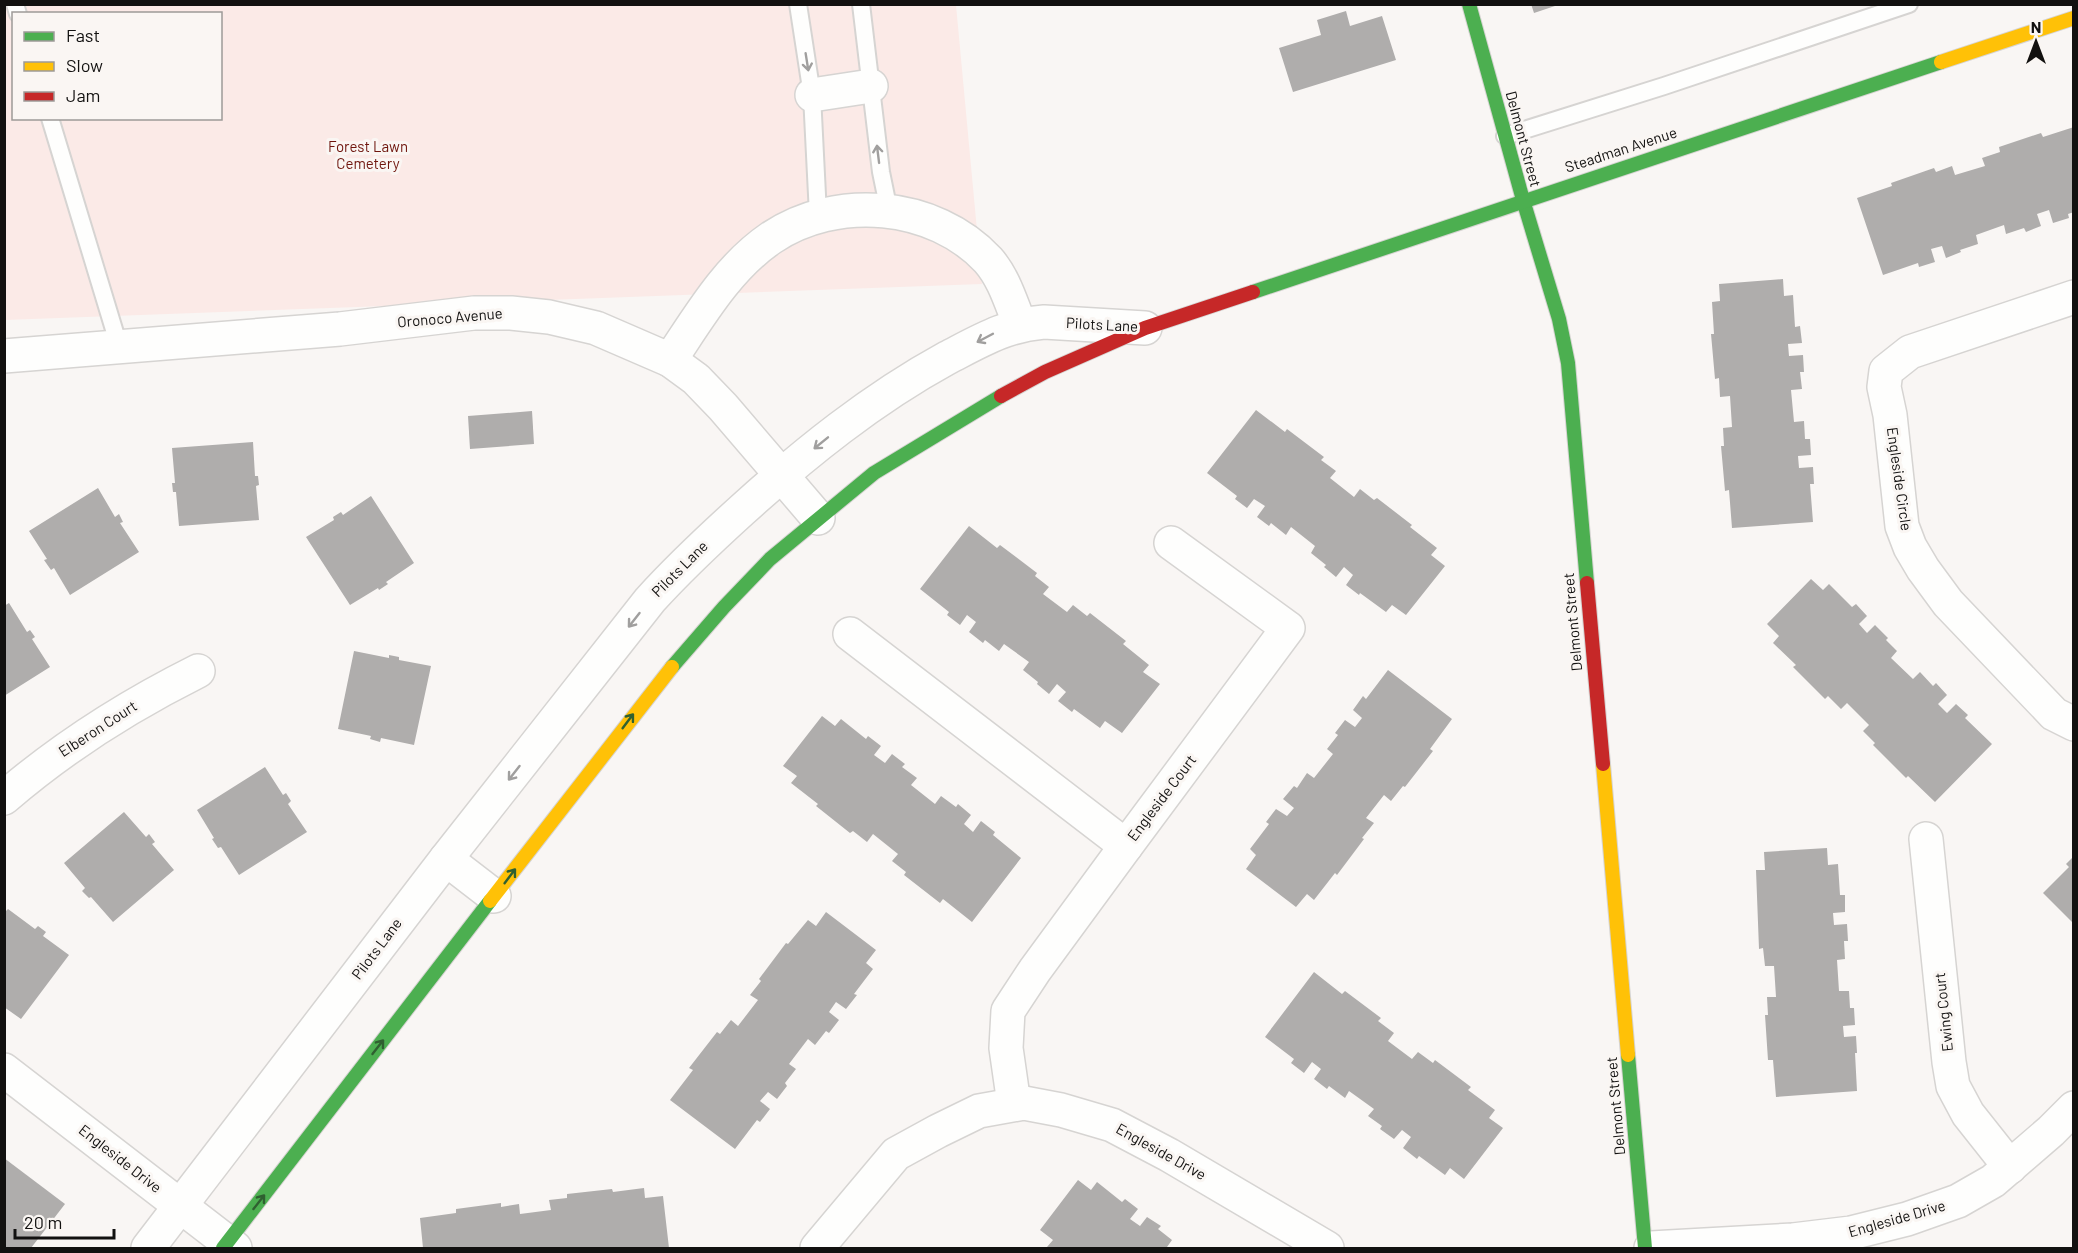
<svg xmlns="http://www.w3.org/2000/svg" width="2078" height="1253" font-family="Barlow,sans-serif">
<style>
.green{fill:#fbeae7;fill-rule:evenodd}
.building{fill:#afadac}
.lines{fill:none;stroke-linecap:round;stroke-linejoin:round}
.lane-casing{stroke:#d6d4d2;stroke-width:20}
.street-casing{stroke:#d6d4d2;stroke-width:36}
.fast-casing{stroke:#d6d4d2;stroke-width:16}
.slow-casing{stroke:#d6d4d2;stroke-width:16}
.jam-casing{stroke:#d6d4d2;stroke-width:16}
.lane{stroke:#fefefd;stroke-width:16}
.street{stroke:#fefefd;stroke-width:33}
.fast{stroke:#4caf50;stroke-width:14}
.slow{stroke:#ffc107;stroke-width:14}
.jam{stroke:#c62828;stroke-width:14}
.oneway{stroke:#a09f9e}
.oneway2{stroke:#2f6030}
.labels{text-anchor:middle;stroke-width:6;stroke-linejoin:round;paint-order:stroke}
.street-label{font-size:15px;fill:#121110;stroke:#faf6f3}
.park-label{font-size:15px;fill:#6f150d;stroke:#faf6f3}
</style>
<rect width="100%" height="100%" fill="#f9f6f4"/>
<path class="green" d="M4 5H956L982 284 5 320ZM14 14H220V118H14Z"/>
<g class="building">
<path d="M1531 4H1558V5L1534 13Z"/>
<path d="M1346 11 1350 26 1382 16 1396 60 1293 92 1279 48 1321 35 1317 20Z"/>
<path d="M2074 127V212L2068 214 2069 218 2053 223 2049 210 2037 214 2041 226 2026 232 2024 228 2006 234 2004 225 1976 235 1978 244 1960 250 1961 252 1946 258 1942 246 1931 249 1935 262 1919 267 1918 263 1883 275 1857 198 1892 186 1891 183 1934 168 1936 172 1952 166 1955 175 1985 166 1982 158 2000 152 1999 147 2041 133 2043 137Z"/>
<path d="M1783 279 1784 296 1793 295 1795 327 1800 326 1802 343 1788 344 1789 356 1803 355 1804 372H1800L1802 389 1791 390 1794 422 1804 421 1805 439H1810L1811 455 1798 456 1799 468 1813 467 1814 484H1810L1813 522 1732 528 1729 490 1725 491 1721 446H1724L1723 428 1732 427 1730 396 1720 397 1719 378 1715 379 1711 334H1714L1712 302 1720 301 1719 284Z"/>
<path d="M1256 410 1285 432 1287 429 1324 457 1321 460 1336 471 1330 478 1354 497 1360 489 1374 500 1377 498 1412 525 1410 527 1437 548 1431 555 1445 566 1406 615 1392 605 1386 612 1360 593 1359 595 1346 585 1353 575 1344 567 1336 577 1324 567 1326 565 1311 553 1315 546 1291 527 1286 535 1271 523 1269 526 1257 517 1265 506 1254 499 1247 508 1235 499 1237 496 1207 473Z"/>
<path d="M532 411 534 444 470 449 468 416Z"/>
<path d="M253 442 255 476H258L259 485 256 486 259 520 179 526 176 492H173L172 483H175L172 448Z"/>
<path d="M98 488 115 517 119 514 123 522 120 523 139 552 70 595 54 568 51 570 44 560 47 559 29 531Z"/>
<path d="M371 496 414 563 386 582 388 584 379 590 378 588 350 605 306 537 334 520 333 517 341 512 343 515Z"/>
<path d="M969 526 997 548 1000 545 1037 573 1035 576 1049 587 1043 594 1067 612 1073 605 1087 616 1090 613 1126 641 1123 644 1149 665 1143 672 1160 684 1122 733 1105 721 1100 728 1074 709 1072 712 1058 701 1066 692 1057 684 1049 694 1037 684 1038 682 1023 670 1029 662 1004 644 999 651 985 640 983 643 969 632 976 622 967 615 960 625 947 615 949 612 920 589Z"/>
<path d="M1811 579 1823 590 1829 584 1852 607 1856 604 1867 616 1859 624 1867 633 1875 625 1888 638 1886 640 1897 651 1891 658 1913 679 1920 672 1933 686 1936 683 1947 695 1938 704 1947 713 1956 704 1968 715 1965 718 1992 744 1935 802 1908 776 1906 778 1873 745 1875 743 1863 731 1869 725 1847 703 1841 709 1828 696 1825 699 1793 667 1796 665 1773 643 1779 636 1767 624Z"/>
<path d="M9 603 27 632 30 630 35 637 32 639 50 667 4 696V606Z"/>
<path d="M354 651 389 658V655L399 657V660L431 666 414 745 381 738 380 742 370 739 371 736 338 729Z"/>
<path d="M1388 670 1452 719 1430 749 1433 751 1405 787 1403 786 1391 801 1384 795 1366 818 1374 823 1362 838 1364 839 1337 875 1335 873 1314 900 1307 894 1296 907 1246 869 1256 855 1250 849 1269 824 1266 822 1276 809 1287 816 1294 808 1283 799 1294 786 1297 788 1307 773 1314 778 1333 754 1327 749 1338 735 1335 733 1345 720 1355 727 1362 718 1353 710 1363 696 1366 699Z"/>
<path d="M822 716 835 726 841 719 866 739 868 736 881 746 874 755 885 763 892 754 905 764 902 767 917 778 911 785 935 804 941 796 956 807 958 804 971 815 964 824 973 832 981 821 995 832 993 835 1021 858 972 922 943 899 940 903 904 875 906 872 892 861 898 854 873 834 867 842 853 831 850 833 816 806 818 804 791 783 797 776 783 766Z"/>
<path d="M265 767 283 795 286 793 291 801 288 804 307 832 239 875 221 847 218 848 212 839 214 838 197 810Z"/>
<path d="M124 812 146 837 149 834 155 842 152 844 174 870 113 922 91 897 89 898 82 891 85 888 64 863Z"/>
<path d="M1827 848 1828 865 1838 864 1840 895H1845V912L1833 913 1834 925 1847 924 1848 941H1844L1845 959 1837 960 1839 991H1849L1850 1008H1854L1855 1025 1843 1026 1844 1037 1856 1036 1857 1053H1855L1857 1091 1776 1097 1773 1060H1768L1765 1015H1768L1767 997H1776L1774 966H1765L1763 948 1759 949 1756 870H1765L1764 852Z"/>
<path d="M2074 856V924L2043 893 2069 867 2066 864Z"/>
<path d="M8 909 35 929 38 926 46 932 43 936 69 955 21 1019 4 1007V913Z"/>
<path d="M826 912 876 950 866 963 873 969 854 994 857 995 846 1009 836 1002 829 1012 839 1020 829 1033 826 1031 815 1045 808 1039 789 1064 796 1069 785 1083 787 1086 777 1099 768 1092 760 1101 770 1109 760 1122 757 1120 735 1149 670 1100 693 1070 689 1068 717 1032 720 1034 731 1020 738 1026 758 1000 750 995 761 981 759 979 786 943 788 944 808 920 816 926Z"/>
<path d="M1314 972 1342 994 1345 991 1381 1018 1378 1021 1394 1033 1388 1041 1412 1059 1418 1052 1433 1063 1435 1060 1471 1087 1468 1090 1495 1110 1489 1118 1503 1128 1464 1179 1450 1168 1445 1175 1419 1156 1417 1159 1403 1148 1411 1137 1402 1130 1394 1139 1380 1129 1382 1126 1368 1116 1374 1109 1349 1091 1345 1098 1329 1086 1327 1089 1314 1079 1321 1069 1312 1062 1304 1073 1291 1063 1294 1059 1265 1037Z"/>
<path d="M4 1158 65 1204 31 1248H4Z"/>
<path d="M1078 1180 1091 1190 1097 1182 1122 1202 1125 1199 1138 1209 1130 1219 1140 1226 1147 1217 1161 1226 1158 1229 1172 1240 1167 1247 1168 1248H1050L1047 1247 1053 1240 1040 1230Z"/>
<path d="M644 1188 645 1198 663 1196 669 1248H423L420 1218 456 1213V1209L501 1203V1207L519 1204 520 1214 551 1210 549 1200 567 1198V1194L612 1189 613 1192Z"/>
</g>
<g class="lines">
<defs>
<g id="lane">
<path d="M15 4 18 14"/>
<path d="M798 4 812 95 818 215"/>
<path d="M861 4 881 172 889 211"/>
<path d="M50 118 119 346"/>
<path d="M1505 136 1664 86 1909 4"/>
</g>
<g id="street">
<path d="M812 95 871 86"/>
<path d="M2074 297 1910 352 1886 371 1884 387 1890 415 1902 526 1910 547 1923 569 1948 603 2054 714 2074 724"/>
<path d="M4 356 340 329 474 313H511L549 317 596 328 670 360 696 379 723 407 818 518"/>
<path d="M670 360C699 317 727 268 771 238 836 194 934 202 988 260 1004 278 1011 303 1020 325"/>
<path d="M850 634 1126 846"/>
<path d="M4 798C63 747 128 706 198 671"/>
<path d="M1926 839 1949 1062 1953 1086 1968 1114 2010 1167"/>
<path d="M446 859 494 896"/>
<path d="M4 1070 235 1248"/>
<path d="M1014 1104 1006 1048 1008 1011 1035 970 1126 846 1288 628 1171 543"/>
<path d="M148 1248 446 859 650 600C679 568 710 539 742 510 805 453 872 399 947 358 980 341 1006 325 1044 322L1145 328"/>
<path d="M817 1248 896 1154 938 1131 979 1111 1024 1103 1061 1110 1112 1125 1169 1155 1327 1248"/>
<path d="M1651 1248 1793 1240 1851 1233 1907 1219 1958 1201 1993 1181 2051 1131 2074 1108"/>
</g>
<g id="fast">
<path d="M1469 4 1523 200 1559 319 1568 363 1587 583"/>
<path d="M1253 292 1941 62"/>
<path d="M672 667 724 607 770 559 874 473 1001 396"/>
<path d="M1628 1055 1645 1248"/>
<path d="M223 1248 490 901"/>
</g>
<g id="slow">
<path d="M1941 62 2074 18"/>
<path d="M1603 764 1628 1055"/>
<path d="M490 901 672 667"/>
</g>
<g id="jam">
<path d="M1001 396 1045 372 1145 328 1253 292"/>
<path d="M1587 583 1603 764"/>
</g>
</defs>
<use href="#lane" class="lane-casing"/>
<use href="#street" class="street-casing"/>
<use href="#fast" class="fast-casing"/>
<use href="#slow" class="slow-casing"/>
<use href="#jam" class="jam-casing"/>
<use href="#lane" class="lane"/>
<use href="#street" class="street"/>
<use href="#fast" class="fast"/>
<use href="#slow" class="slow"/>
<use href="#jam" class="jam"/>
</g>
<defs><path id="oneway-shaft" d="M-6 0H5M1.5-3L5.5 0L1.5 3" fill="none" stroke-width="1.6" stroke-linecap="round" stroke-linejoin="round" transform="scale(1.5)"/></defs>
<g class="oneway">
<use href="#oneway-shaft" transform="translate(807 62) rotate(81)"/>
<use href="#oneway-shaft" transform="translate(878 154) rotate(-97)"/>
<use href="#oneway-shaft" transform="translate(985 338) rotate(152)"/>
<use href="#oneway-shaft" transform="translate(821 443) rotate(141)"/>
<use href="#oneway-shaft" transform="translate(634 620) rotate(128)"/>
<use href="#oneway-shaft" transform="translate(514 773) rotate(128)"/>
</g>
<g class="oneway2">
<use href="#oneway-shaft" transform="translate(628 721) rotate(-53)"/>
<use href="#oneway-shaft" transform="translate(510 876) rotate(-53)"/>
<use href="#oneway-shaft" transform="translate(378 1047) rotate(-52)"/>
<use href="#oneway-shaft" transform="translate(259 1202) rotate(-52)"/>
</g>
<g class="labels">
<g class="street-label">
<text transform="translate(1523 139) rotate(75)" y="5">Delmont Street</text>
<text transform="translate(1621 150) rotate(-18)" y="5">Steadman Avenue</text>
<text transform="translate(450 318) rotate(-5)" y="5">Oronoco Avenue</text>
<text transform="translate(1102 325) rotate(3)" y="5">Pilots Lane</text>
<text transform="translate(1899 479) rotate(82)" y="5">Engleside Circle</text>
<text transform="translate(680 569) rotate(-45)" y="5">Pilots Lane</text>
<text transform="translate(1573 622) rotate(-95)" y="5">Delmont Street</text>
<text transform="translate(98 729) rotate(-33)" y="5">Elberon Court</text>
<text transform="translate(1162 798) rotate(-53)" y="5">Engleside Court</text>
<text transform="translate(377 949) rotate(-53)" y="5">Pilots Lane</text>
<text transform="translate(1944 1012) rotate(-96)" y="5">Ewing Court</text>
<text transform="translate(1616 1106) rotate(-95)" y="5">Delmont Street</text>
<text transform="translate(1161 1152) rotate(29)" y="5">Engleside Drive</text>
<text transform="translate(120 1159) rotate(38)" y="5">Engleside Drive</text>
<text transform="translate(1897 1219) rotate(-16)" y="5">Engleside Drive</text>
</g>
<g class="park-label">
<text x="368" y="152">Forest Lawn<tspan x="368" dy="17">Cemetery</tspan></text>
</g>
</g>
<rect width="2078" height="1253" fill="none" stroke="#121110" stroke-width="12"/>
<rect x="12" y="12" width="210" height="108" fill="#faf6f3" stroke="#9d9a98" stroke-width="1.5"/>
<rect x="24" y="32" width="30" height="9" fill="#4caf50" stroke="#9d9a98" stroke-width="1.5"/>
<text x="66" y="42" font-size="18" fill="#121110">Fast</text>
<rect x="24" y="62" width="30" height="9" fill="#ffc107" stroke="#9d9a98" stroke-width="1.5"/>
<text x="66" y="72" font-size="18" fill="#121110">Slow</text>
<rect x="24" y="92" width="30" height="9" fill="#c62828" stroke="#9d9a98" stroke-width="1.5"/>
<text x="66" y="102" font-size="18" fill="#121110">Jam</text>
<g transform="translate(2036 42)" stroke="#faf6f3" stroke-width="4.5" paint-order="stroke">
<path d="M0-4.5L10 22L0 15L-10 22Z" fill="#121110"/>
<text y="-9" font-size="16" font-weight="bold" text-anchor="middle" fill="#121110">N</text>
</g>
<path d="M15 1229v9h99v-9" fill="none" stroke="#121110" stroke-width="3"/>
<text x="24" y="1229" font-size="18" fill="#121110" stroke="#faf6f3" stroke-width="4.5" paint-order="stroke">20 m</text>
</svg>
